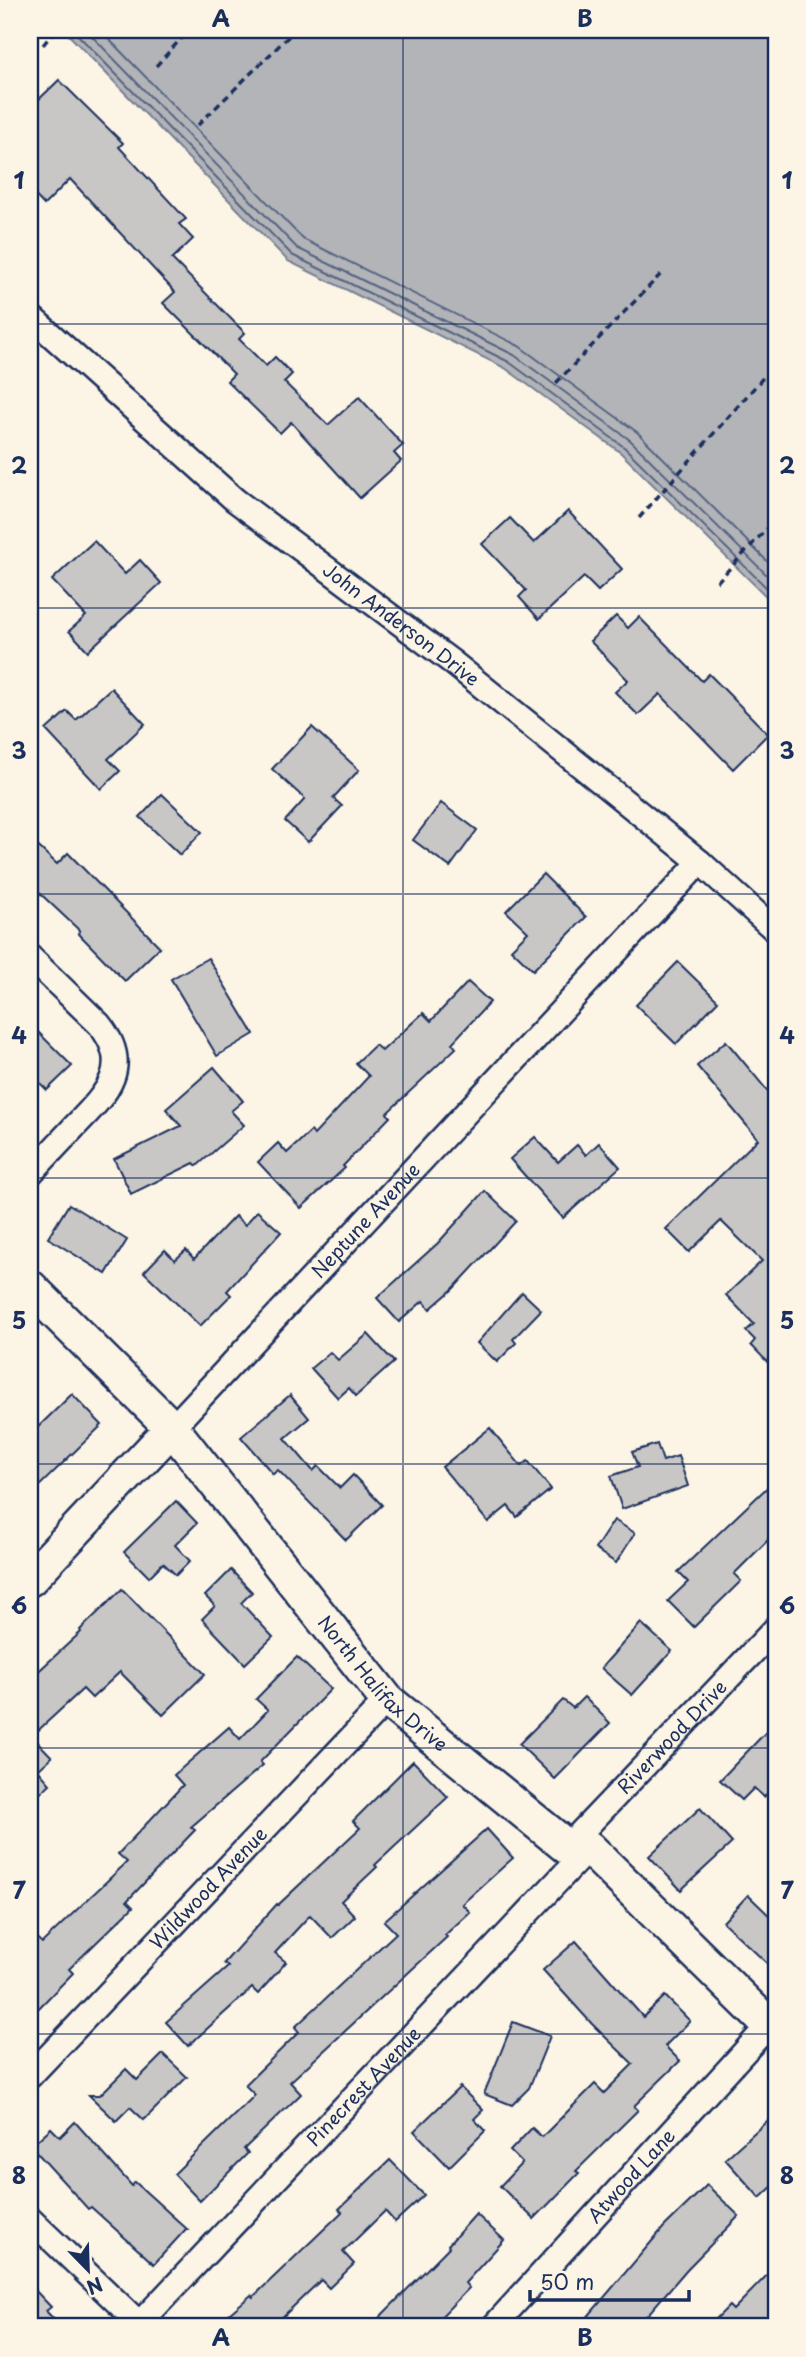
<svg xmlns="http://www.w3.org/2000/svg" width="806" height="2357" font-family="'Playpen Sans',sans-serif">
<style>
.water{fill:#b2b4b8;stroke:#767f94;stroke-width:2}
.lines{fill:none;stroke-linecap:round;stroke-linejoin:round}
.shore{stroke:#576482;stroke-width:2}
.building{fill:#c8c7c6;stroke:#1b2f5e;stroke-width:2}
.street-casing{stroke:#1b2f5e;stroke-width:28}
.secondary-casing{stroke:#1b2f5e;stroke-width:38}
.path{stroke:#1b2f5e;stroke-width:3.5;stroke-dasharray:7 5;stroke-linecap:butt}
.street{stroke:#fcf5e5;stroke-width:23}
.secondary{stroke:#fcf5e5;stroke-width:33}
.grid{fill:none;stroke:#1b2f5e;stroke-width:2;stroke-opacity:0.55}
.labels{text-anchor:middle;stroke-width:6;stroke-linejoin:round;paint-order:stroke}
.street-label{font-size:19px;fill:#1b2f5e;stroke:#fcf5e5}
.neatline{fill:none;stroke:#1b2f5e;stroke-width:2.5}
.grid-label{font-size:23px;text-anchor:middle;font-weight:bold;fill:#1b2f5e}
</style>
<rect width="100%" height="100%" fill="#fcf5e5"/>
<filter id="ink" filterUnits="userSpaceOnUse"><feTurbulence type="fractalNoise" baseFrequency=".0143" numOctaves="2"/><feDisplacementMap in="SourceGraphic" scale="14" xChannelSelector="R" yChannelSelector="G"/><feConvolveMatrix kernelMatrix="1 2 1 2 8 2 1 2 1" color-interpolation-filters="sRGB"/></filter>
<g filter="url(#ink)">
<path class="water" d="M64 30H776V606L620 452 505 368 288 261Z"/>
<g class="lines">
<g class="shore">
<path d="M73 30 292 255 509 362 624 447 776 597"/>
<path d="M86 30 297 248 514 355 630 440 776 584"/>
<path d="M100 30 303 239 519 346 637 432 776 570"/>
</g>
</g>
<g class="building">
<path d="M59 80 123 143 119 147 186 219 179 224 193 239 172 259 245 333 239 339 266 366 275 357 292 374 284 382 328 425 359 397 403 445 394 453 401 461 360 498 291 422 280 433 227 381 234 374 163 303 175 292 70 179 44 205 30 190V173L38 165 30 158V108Z"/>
<path d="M568 511 622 569 598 591 584 577 539 619 519 597 526 590 482 544 510 518 534 543Z"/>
<path d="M94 541 125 574 140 560 161 583 88 651 69 631 86 616 52 580Z"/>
<path d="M616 616 628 628 639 617 702 681 709 674 768 734 733 769 660 694 638 715 615 692 628 680 590 641Z"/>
<path d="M111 688 145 724 108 759 120 771 101 789 46 730 67 711 76 720Z"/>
<path d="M312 727 359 770 333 798 342 806 308 842 285 821 305 799 272 769Z"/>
<path d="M162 794 202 832 180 855 140 817Z"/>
<path d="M441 803 477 830 450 867 413 840Z"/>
<path d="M30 839 57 864 68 853 160 947 125 981 78 933 80 931 30 884Z"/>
<path d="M543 874 586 917 533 970 511 949 528 932 506 911Z"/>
<path d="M208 958 254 1034 217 1056 171 979Z"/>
<path d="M678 962 718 1001 676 1044 636 1005Z"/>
<path d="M468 982 490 1002 452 1043 456 1048 387 1113 390 1117 343 1166 345 1168 301 1208 258 1162 278 1143 287 1153 311 1131 314 1135 369 1076 356 1063 375 1045 382 1051 423 1013 431 1021Z"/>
<path d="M30 1024 72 1066 47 1090 30 1073Z"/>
<path d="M726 1041 776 1101V1371L751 1345 755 1340 746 1331 754 1324 726 1295 762 1261 721 1221 689 1252 666 1229 758 1139 697 1066Z"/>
<path d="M214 1067 243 1101 231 1111 244 1125 197 1166 194 1163 131 1194 114 1159 181 1126 166 1109Z"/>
<path d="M535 1137 558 1162 577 1145 586 1155 599 1143 620 1167 563 1218 510 1159Z"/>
<path d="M485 1191 516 1221 453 1289 430 1309 423 1301 399 1322 377 1298 438 1243Z"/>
<path d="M69 1204 127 1240 106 1274 48 1238Z"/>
<path d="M257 1211 281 1232 227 1291 231 1295 200 1326 144 1272 165 1250 175 1260 186 1250 194 1259 235 1216 245 1225Z"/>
<path d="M522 1292 541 1310 513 1339 516 1343 497 1362 477 1343Z"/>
<path d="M368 1334 394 1362 356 1396 349 1388 338 1398 311 1368 330 1352 338 1360Z"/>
<path d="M72 1394 102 1425 30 1495V1435Z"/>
<path d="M290 1395 309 1418 285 1438 313 1471 318 1466 340 1488 353 1475 382 1505 346 1540 278 1470 273 1474 241 1437Z"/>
<path d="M490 1428 521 1466 528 1461 551 1489 517 1517 508 1506 488 1522 442 1467Z"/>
<path d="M657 1444 663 1461 678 1456 688 1486 622 1509 611 1476 638 1467 632 1452Z"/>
<path d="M776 1479V1532L734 1574 741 1581 694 1627 668 1601 688 1582 678 1572Z"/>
<path d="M176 1501 197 1523 175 1545 190 1561 176 1575 163 1563 149 1577 124 1552Z"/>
<path d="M614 1520 635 1533 616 1563 595 1549Z"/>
<path d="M231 1570 252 1592 241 1603 273 1637 245 1664 202 1619 215 1606 205 1596Z"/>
<path d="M122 1589 205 1674 163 1715 120 1672 92 1698 83 1689 32 1736 52 1757 38 1770 50 1784 30 1803V1679L81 1632 80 1630Z"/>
<path d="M641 1623 672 1651 632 1695 601 1668Z"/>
<path d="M297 1657 331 1689 260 1762 263 1765 191 1827 195 1830 127 1901 133 1907 69 1969 73 1973 30 2017V1932L42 1943 127 1862 118 1854 183 1785 174 1775 229 1727 240 1739 268 1710 256 1699Z"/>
<path d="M584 1697 610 1723 555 1779 519 1744 563 1700 573 1708Z"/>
<path d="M766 1732 776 1742V1785L764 1797 754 1788 742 1800 720 1780Z"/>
<path d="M413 1761 448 1797 375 1865 377 1867 341 1901 355 1916 332 1938 310 1915 275 1953 286 1962 258 1994 252 1988 188 2046 166 2022 228 1967 224 1963 277 1904 278 1905 360 1828 353 1821Z"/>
<path d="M700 1808 732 1843 681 1890 649 1856Z"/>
<path d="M487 1829 513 1858 462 1904 470 1912 445 1935 447 1937 290 2082 301 2094 244 2149 248 2153 200 2201 174 2174 255 2095 245 2085 299 2032 295 2027 396 1933 384 1921Z"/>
<path d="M748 1895 776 1922V1972L723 1922Z"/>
<path d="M576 1941 643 2017 665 1996 690 2021 665 2046 680 2061 634 2106 638 2110 576 2171 579 2173 534 2219 500 2186 522 2163 510 2151 532 2128 542 2137 595 2084 604 2093 633 2064 592 2024 543 1970Z"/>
<path d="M513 2022 550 2036 529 2088 512 2105 484 2094Z"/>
<path d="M163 2054 187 2077 144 2120 130 2107 116 2121 89 2095H100L126 2069 137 2080Z"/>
<path d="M460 2087 483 2110 474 2119 485 2131 449 2167 414 2131Z"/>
<path d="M776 2113V2183L760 2198 725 2159Z"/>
<path d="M75 2122 132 2186 135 2182 188 2230H185L154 2264 91 2207 88 2209 31 2146 51 2128 60 2137Z"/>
<path d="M390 2160 424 2195 395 2222 385 2211 343 2252 354 2264 329 2288 321 2280 272 2327H214L251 2295 253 2297 342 2212 339 2209Z"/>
<path d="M707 2185 739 2216 687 2269 637 2327H579L664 2227Z"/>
<path d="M476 2214 504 2240 465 2283 469 2288 431 2327H370L449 2247 448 2245Z"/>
<path d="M776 2266V2327H708L729 2306 733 2310Z"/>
<path d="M30 2285 51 2307 46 2311 61 2327H30Z"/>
</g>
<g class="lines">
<defs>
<g id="street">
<path id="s1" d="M30 316 235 500 452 662 700 862 776 931"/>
<path d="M30 957 99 1024C134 1067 106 1094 75 1126 60 1142 45 1158 30 1174"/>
<path id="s2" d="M172 1428 700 862"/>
<path id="s3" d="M567 1847 776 1628"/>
<path id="s4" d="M30 2076 387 1700"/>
<path d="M30 2219 143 2327"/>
<path id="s5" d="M139 2324 589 1848"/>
<path id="s6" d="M493 2327 769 2025"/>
</g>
<g id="secondary">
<path id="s7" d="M30 1287 172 1428 387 1700 567 1847 589 1848 776 2032"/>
<path d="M30 1579 172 1428"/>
</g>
</defs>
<use href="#street" class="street-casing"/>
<use href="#secondary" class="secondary-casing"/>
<g class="path">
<path d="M43 45 55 30"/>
<path d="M156 66 189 30"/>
<path d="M198 125 295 30"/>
<path d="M556 383 662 273"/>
<path d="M639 518 768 372"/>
<path d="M717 582 776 519"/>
</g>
<use href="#street" class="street"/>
<use href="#secondary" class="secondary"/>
</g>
</g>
<path class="grid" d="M403 30V2327M30 324H776M30 608H776M30 894H776M30 1178H776M30 1464H776M30 1748H776M30 2034H776"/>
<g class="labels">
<g class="street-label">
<text dy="7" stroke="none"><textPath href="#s1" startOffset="483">John Anderson Drive</textPath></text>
<text dy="7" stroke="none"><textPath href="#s2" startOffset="284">Neptune Avenue</textPath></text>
<text dy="7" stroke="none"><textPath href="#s7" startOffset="532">North Halifax Drive</textPath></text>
<text dy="7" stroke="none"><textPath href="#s3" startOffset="152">Riverwood Drive</textPath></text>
<text dy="7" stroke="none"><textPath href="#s4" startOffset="259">Wildwood Avenue</textPath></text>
<text dy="7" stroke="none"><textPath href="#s5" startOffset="327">Pinecrest Avenue</textPath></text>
<text dy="7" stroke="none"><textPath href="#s6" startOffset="205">Atwood Lane</textPath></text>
</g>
</g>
<rect width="806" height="2357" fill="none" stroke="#fcf5e5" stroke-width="77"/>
<g transform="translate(88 2270) rotate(157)" stroke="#fcf5e5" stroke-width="5" paint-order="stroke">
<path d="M0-5L12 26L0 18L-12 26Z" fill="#1b2f5e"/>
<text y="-10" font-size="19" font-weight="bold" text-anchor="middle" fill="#1b2f5e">N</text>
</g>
<path d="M530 2290v10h159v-10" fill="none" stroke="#1b2f5e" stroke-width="3.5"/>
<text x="540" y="2290" font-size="21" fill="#1b2f5e" stroke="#fcf5e5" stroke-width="5" paint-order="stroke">50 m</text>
<rect x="38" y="38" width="730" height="2280" class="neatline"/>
<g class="grid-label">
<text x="221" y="27">A</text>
<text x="585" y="27">B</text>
<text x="19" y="189">1</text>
<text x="787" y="189">1</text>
<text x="19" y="474">2</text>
<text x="787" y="474">2</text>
<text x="19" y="759">3</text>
<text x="787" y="759">3</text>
<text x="19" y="1044">4</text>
<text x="787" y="1044">4</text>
<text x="19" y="1329">5</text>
<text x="787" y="1329">5</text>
<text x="19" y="1614">6</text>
<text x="787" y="1614">6</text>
<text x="19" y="1899">7</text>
<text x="787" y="1899">7</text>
<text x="19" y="2184">8</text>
<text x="787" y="2184">8</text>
<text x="221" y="2346">A</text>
<text x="585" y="2346">B</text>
</g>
</svg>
